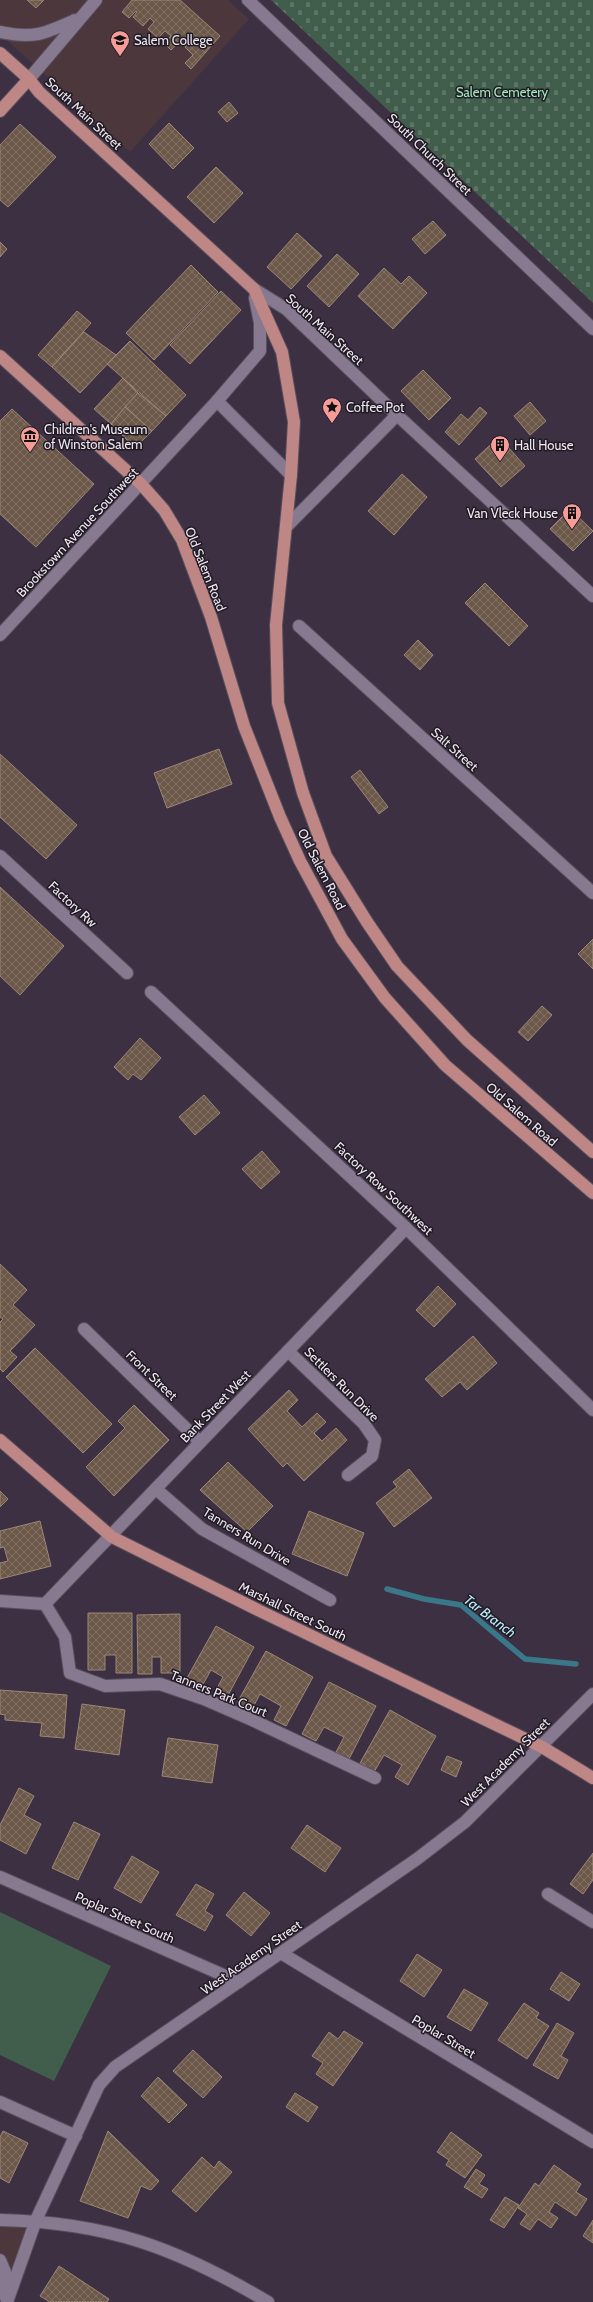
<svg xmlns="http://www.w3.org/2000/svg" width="593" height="2302" font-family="Cabin,sans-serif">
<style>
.education{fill:#4b373c}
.grass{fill:#415e4c}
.cemetery{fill:url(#cemetery-stones)}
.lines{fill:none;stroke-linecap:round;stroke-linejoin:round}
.stream{stroke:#3a7889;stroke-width:5.5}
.building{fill:url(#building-cross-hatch);stroke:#9d8776}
.minor-casing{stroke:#584e5e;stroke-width:14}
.major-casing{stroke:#584e5e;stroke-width:14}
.minor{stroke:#87798f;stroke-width:12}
.major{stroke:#be8684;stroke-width:12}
.labels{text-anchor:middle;stroke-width:3;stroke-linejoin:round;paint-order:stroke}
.poi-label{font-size:13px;fill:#efe7f3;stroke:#201a23;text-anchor:start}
.park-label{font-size:13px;fill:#9febbd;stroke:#201a23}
.street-label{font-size:13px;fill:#efe7f3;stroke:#201a23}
.water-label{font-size:14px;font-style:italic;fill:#b7edfe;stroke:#201a23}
</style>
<defs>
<pattern id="cemetery-stones" width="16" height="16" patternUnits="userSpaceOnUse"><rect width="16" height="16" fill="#415e4c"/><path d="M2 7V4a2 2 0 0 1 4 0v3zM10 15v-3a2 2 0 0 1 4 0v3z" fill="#5d7566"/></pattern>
<pattern id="building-cross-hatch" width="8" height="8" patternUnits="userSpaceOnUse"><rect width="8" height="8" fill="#6c5848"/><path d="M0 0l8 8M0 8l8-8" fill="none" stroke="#817063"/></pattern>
</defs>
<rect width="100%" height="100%" fill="#3c3042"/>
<g class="education">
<path d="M0 0H228L249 19 130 152 0 34Z"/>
<path d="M0 2220H36L0 2293Z"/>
</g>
<path class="grass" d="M0 1912 111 1966 54 2081 0 2055Z"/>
<path class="cemetery" d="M271 0H593V303Z"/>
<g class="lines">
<path class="stream" d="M387 1589 424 1599 461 1605 525 1659 576 1664"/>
</g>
<g class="building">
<path d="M27 0H44L36 8Z"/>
<path d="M132 0H180L220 36 191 69 185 63 193 55 185 47 189 43 183 37 171 50 164 43 171 36 165 31 158 38 148 29 154 22 150 18 143 26 133 17 137 12 136 11 129 18 122 12Z"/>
<path d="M229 102 238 113 227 122 218 112Z"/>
<path d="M169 123 194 148 173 169 149 144Z"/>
<path d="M20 124 56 157 8 207 0 200V145Z"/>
<path d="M216 167 243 193 214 223 187 197Z"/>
<path d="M433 221 446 235 425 254 412 239Z"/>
<path d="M297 233 322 256 291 289 267 267Z"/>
<path d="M0 242 7 249 0 257Z"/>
<path d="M337 254 359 274 329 307 307 286Z"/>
<path d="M191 265 218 292 154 360 126 333Z"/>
<path d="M384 268 401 284 409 276 427 293 393 329 358 296Z"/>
<path d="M221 291 241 310 190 364 170 345Z"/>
<path d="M77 311 91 323 52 367 38 355Z"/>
<path d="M84 332 116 355 80 393 52 367Z"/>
<path d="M130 341 186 395 166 416 107 364Z"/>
<path d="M423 370 451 398 429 420 401 391Z"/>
<path d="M123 378 138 393 111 424 94 409Z"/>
<path d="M138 393 166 416 152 431 125 407Z"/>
<path d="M530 402 546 421 530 435 514 416Z"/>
<path d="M125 407 152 431 139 444 132 445 111 424Z"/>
<path d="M480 407 487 413 459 445 445 432 461 414 468 420Z"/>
<path d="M12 409 94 484 36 547 0 514V421Z"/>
<path d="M499 437 525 466 501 487 475 459Z"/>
<path d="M402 474 427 497 394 535 368 511Z"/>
<path d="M570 509 593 531 573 551 550 529Z"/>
<path d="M485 583 528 626 509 646 465 603Z"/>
<path d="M418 640 433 655 420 670 404 655Z"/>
<path d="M219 749 232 784 167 808 154 773Z"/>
<path d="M0 754 77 825 46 859 0 817Z"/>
<path d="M360 770 388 807 379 814 351 777Z"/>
<path d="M0 887 64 946 20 995 0 976Z"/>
<path d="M593 939V969L578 954Z"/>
<path d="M542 1006 552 1015 528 1041 518 1032Z"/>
<path d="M140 1038 161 1058 141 1080 133 1074 128 1080 114 1067Z"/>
<path d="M204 1095 220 1113 195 1135 179 1117Z"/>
<path d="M262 1151 280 1172 261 1189 242 1169Z"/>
<path d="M0 1264 27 1290 13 1305 35 1325 10 1351 17 1357 3 1372 0 1369V1322L3 1319 0 1317Z"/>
<path d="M438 1286 456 1304 434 1327 416 1310Z"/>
<path d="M473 1336 497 1363 467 1390 460 1382 442 1397 425 1379Z"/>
<path d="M35 1348 112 1424 83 1453 6 1377Z"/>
<path d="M289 1390 298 1400 287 1411 302 1427 317 1413 326 1422 314 1433 322 1441 336 1428 347 1440 304 1481 287 1463 283 1467 248 1429Z"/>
<path d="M134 1405 169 1440 114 1496 86 1467 125 1428 118 1421Z"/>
<path d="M228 1462 273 1506 247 1532 200 1490Z"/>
<path d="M409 1469 432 1498 394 1527 376 1503 397 1487 393 1482Z"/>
<path d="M0 1491 8 1499 0 1507Z"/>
<path d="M309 1511 364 1533 347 1576 292 1554Z"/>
<path d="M40 1521 51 1566 0 1579V1563L8 1561 4 1547 0 1548V1531Z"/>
<path d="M88 1613H132V1673H116V1655H105V1670H88Z"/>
<path d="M180 1614V1673H161V1657H152V1674H138L137 1615Z"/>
<path d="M216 1626 254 1647 226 1699 215 1692 223 1677 211 1670 202 1686 187 1678Z"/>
<path d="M266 1651 313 1677 286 1726 274 1720 281 1706 260 1694 251 1711 237 1703Z"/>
<path d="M329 1682 376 1706 349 1759 336 1752 344 1737 324 1727 316 1741 302 1734Z"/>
<path d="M0 1690 67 1695 64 1738 40 1736 42 1723 5 1720V1715L0 1714Z"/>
<path d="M82 1704 125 1710 119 1755 75 1749Z"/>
<path d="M390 1710 436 1736 408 1785 395 1777 402 1765 384 1755 374 1772 360 1763Z"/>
<path d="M168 1738 218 1745 212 1783 162 1776Z"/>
<path d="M447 1756 462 1762 456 1777 441 1770Z"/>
<path d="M19 1788 34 1796 24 1815 41 1824 26 1854 0 1840V1825Z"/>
<path d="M74 1822 100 1834 78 1880 52 1868Z"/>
<path d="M307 1825 341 1848 325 1872 291 1848Z"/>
<path d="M593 1853V1880L583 1894 570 1884Z"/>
<path d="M132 1856 159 1872 141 1903 114 1888Z"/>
<path d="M196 1884 214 1894 205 1911 213 1916 205 1931 176 1915Z"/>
<path d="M244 1892 270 1913 251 1936 226 1915Z"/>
<path d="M417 1954 442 1970 424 1997 400 1981Z"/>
<path d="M561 1972 580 1984 569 2001 550 1989Z"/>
<path d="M464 1989 488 2003 471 2031 447 2017Z"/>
<path d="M524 2003 539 2013 536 2018 549 2026 527 2059 498 2040Z"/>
<path d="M557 2023 574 2033 561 2056 568 2060 558 2079 533 2065Z"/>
<path d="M344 2031 363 2043 333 2086 316 2074 323 2063 312 2056 329 2032 338 2039Z"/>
<path d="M193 2050 222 2077 203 2098 173 2071Z"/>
<path d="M158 2077 187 2105 169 2123 141 2096Z"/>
<path d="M295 2093 318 2107 308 2122 286 2107Z"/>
<path d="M3 2131 28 2143 9 2183 0 2178V2137Z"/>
<path d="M108 2131 159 2181 151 2190 141 2186 128 2218 80 2201Z"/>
<path d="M451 2132 482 2155 465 2178 446 2165 449 2160 437 2152Z"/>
<path d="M202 2157 214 2168 219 2161 232 2172 196 2212 172 2191Z"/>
<path d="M554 2165 581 2184 576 2192 587 2199 576 2216 555 2202 549 2212 558 2218 551 2228 538 2219 530 2230 520 2224 527 2214 518 2208 535 2183 539 2186Z"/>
<path d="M476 2169 485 2175 479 2184 488 2189 482 2198 464 2187Z"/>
<path d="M505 2197 519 2205 504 2228 490 2220Z"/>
<path d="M593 2220V2243L583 2236Z"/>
<path d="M59 2266 109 2299 107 2302H50L40 2296Z"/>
</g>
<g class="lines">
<defs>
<g id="minor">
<path d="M248 0 593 329"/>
<path d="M0 32C34 39 44 34 75 20"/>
<path d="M29 79 96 0"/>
<path d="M254 289 286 309 397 415 593 596"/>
<path d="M217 401 291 475"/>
<path d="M286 527 397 415"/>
<path d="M299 626 593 893"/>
<path d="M0 635 217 401 260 351V323L255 298"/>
<path d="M0 856 127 973"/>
<path d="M151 992 406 1228 593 1410"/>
<path d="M84 1329 200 1442"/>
<path d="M288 1351 364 1424 375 1440 372 1456 348 1475"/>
<path d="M156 1489 202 1529 330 1600"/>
<path d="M0 1601 45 1604"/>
<path d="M45 1604 406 1228"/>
<path d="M45 1604 65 1637 70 1673 105 1686 160 1684 204 1699 250 1719 375 1778"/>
<path d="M0 1877 239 1982"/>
<path d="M548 1894 593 1922"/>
<path d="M281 1953 593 2142"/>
<path d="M0 2102 76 2136"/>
<path d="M0 2220C107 2222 177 2248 268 2302"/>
<path d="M0 2260 5 2272 6 2298"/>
<path d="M7 2302 36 2220 99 2085 115 2067 417 1859 465 1822 593 1694"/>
</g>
<g id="major">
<path d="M0 53 29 79 39 92 254 289 282 352 294 422 291 475 276 625 278 703 303 793 326 856 367 922 397 966 467 1040 593 1152"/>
<path d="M0 111 29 79"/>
<path d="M0 356 141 484 164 510 182 540 211 617 244 726 280 817 300 861 342 939 385 998 445 1065 593 1193"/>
<path d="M0 1440 112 1537 260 1611 542 1747 593 1778"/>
</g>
</defs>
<use href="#minor" class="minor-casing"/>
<use href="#major" class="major-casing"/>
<use href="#minor" class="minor"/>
<use href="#major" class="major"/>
</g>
<defs>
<symbol id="university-pin" viewBox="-11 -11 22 30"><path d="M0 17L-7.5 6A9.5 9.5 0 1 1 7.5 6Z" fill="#f59b98" stroke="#201a23"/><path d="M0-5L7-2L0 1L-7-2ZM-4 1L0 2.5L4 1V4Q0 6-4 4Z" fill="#111"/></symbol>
<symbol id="sight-pin" viewBox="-11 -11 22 30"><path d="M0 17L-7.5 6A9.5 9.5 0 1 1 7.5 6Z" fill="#f59b98" stroke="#201a23"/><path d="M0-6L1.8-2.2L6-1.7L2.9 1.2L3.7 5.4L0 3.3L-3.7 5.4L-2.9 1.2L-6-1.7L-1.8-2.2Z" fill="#111"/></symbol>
<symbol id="museum-pin" viewBox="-11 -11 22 30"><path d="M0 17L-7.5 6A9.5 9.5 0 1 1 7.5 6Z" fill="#f59b98" stroke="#201a23"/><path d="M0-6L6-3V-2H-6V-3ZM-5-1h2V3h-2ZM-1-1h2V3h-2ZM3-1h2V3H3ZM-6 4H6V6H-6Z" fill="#111"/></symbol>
<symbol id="building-pin" viewBox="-11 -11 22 30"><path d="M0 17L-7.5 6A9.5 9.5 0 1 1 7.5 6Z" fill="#f59b98" stroke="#201a23"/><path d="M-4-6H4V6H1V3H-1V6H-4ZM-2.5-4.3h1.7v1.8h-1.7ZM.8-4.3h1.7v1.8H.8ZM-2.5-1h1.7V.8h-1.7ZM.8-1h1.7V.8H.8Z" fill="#111"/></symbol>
</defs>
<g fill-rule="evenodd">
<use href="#university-pin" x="109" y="29" width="22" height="30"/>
<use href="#sight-pin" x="321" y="396" width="22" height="30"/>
<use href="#museum-pin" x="19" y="425" width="22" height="30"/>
<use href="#building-pin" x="489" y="434" width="22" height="30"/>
<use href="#building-pin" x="561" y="502" width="22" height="30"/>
</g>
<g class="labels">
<g class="poi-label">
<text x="134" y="45">Salem College</text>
<text x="346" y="412">Coffee Pot</text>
<text x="44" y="434">Children's Museum<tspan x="44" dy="15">of Winston Salem</tspan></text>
<text x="514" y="450">Hall House</text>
<text x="558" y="518" text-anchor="end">Van Vleck House</text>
</g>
<g class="park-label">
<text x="502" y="97">Salem Cemetery</text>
</g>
<g class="street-label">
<text transform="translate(84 113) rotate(43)" y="5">South Main Street</text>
<text transform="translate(430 154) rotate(44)" y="5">South Church Street</text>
<text transform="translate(325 329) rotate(42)" y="5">South Main Street</text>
<text transform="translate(77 532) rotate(-47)" y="5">Brookstown Avenue Southwest</text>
<text transform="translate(206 569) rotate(68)" y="5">Old Salem Road</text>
<text transform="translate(455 749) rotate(42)" y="5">Salt Street</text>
<text transform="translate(322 869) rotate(63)" y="5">Old Salem Road</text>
<text transform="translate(73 904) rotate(43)" y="5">Factory Rw</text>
<text transform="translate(522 1114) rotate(41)" y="5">Old Salem Road</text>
<text transform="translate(384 1188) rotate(43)" y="5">Factory Row Southwest</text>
<text transform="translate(152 1375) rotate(44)" y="5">Front Street</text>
<text transform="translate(342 1384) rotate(45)" y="5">Settlers Run Drive</text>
<text transform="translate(215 1406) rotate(-46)" y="5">Bank Street West</text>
<text transform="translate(247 1536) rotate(31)" y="5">Tanners Run Drive</text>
<text transform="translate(293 1611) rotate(26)" y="5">Marshall Street South</text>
<text transform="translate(219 1693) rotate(22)" y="5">Tanners Park Court</text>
<text transform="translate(505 1762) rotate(-45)" y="5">West Academy Street</text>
<text transform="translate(125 1917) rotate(24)" y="5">Poplar Street South</text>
<text transform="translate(251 1957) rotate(-35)" y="5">West Academy Street</text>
<text transform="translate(444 2036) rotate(31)" y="5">Poplar Street</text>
</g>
<g class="water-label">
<text transform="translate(490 1616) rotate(37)" y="5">Tar Branch</text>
</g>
</g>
</svg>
